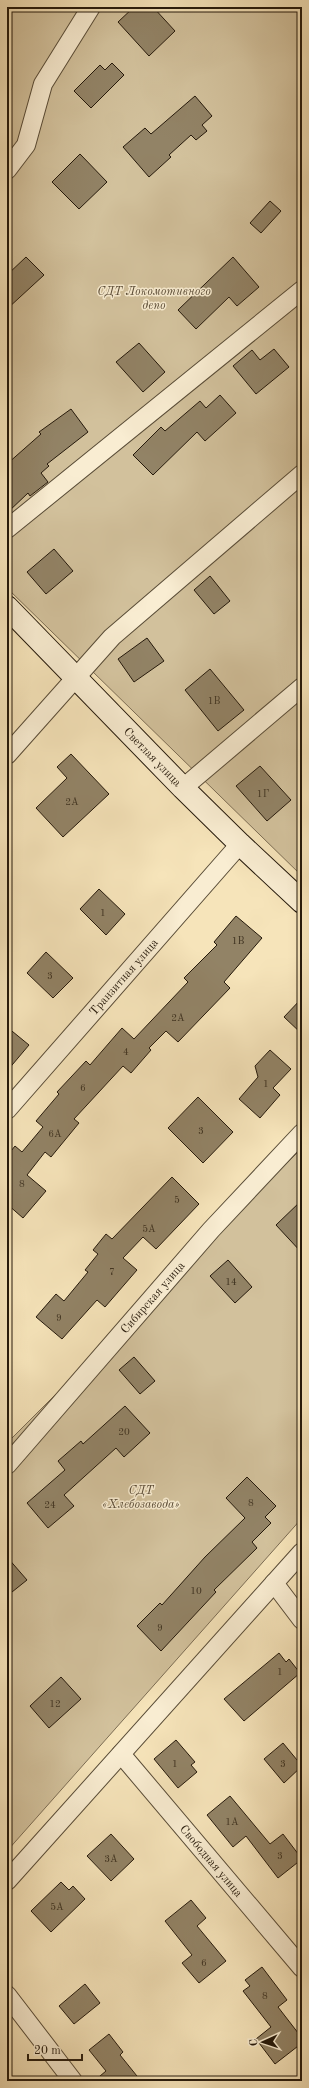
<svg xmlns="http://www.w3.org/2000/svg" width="309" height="2088" font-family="'Old Standard TT',serif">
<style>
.green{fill:#d2c19c;stroke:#7c6d54}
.building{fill:#928366;stroke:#25190b}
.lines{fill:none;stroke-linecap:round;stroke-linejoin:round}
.street-casing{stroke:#594c37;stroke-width:20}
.secondary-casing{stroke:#25190b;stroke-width:24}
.street{stroke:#f9edd2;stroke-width:18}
.secondary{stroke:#f9edd2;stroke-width:22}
.labels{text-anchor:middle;stroke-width:3;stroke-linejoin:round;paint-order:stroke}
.number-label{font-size:10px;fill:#403422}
.park-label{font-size:12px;font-style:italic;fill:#594b36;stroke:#f9edd2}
.street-label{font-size:12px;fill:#25190b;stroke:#f9edd2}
</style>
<rect width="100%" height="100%" fill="#f6e4ba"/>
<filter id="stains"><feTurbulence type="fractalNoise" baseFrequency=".005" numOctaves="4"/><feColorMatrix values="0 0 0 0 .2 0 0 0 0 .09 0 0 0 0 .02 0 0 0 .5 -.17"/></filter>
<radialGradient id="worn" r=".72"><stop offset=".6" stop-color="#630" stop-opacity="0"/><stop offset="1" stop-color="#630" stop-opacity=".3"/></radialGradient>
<g class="green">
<path d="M7 7H302V876L7 588Z"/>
<path d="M302 1148V1518L7 1851V1443Z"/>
</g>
<g class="building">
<path d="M134 7H153L175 31 149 56 118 22Z"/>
<path d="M112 63 124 75 91 108 74 91 100 65 105 70Z"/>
<path d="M195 96 212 116 202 125 207 131 196 140 191 135 169 155 171 157 149 177 123 147 145 128 151 134Z"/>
<path d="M80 154 107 182 79 209 52 182Z"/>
<path d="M270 201 281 211 261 233 250 223Z"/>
<path d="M26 257 44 275 7 309V275Z"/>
<path d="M233 257 259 287 237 306 229 297 196 329 178 310Z"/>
<path d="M139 343 165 372 143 392 116 362Z"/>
<path d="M274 349 289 367 256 394 233 366 252 350 260 360Z"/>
<path d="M220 395 236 413 205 441 197 432 153 475 133 455 161 427 165 431 200 401 206 408Z"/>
<path d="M71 409 88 432 47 464 49 466 41 473 48 482 30 496 28 493 7 513V464L41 434 39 432Z"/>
<path d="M54 549 73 571 46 594 27 572Z"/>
<path d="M210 576 230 601 214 614 194 590Z"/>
<path d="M147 638 164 661 134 682 118 659Z"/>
<path d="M210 669 244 710 218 731 185 690Z"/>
<path d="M71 754 109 794 63 837 36 808 67 778 57 767Z"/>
<path d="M260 766 291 800 267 821 236 786Z"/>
<path d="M99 889 125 914 106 935 80 909Z"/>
<path d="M236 916 262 938 224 982 230 988 178 1042 166 1031 149 1048 151 1050 131 1073 123 1066 74 1119 79 1123 51 1157 45 1152 27 1175 46 1191 23 1218 7 1204V1156L15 1146 22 1152 43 1127 36 1121 59 1094 57 1092 86 1061 90 1065 122 1028 134 1039 188 982 184 978 217 945 214 942Z"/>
<path d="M46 952 73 978 53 998 27 973Z"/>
<path d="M302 998V1034L284 1017Z"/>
<path d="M7 1027 29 1045 7 1071Z"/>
<path d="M270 1050 291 1069 273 1088 280 1095 260 1118 239 1099 258 1077 255 1066Z"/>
<path d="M198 1097 233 1132 203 1163 168 1128Z"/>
<path d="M172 1177 199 1204 156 1249 143 1237 123 1258 137 1270 105 1307 97 1300 62 1339 36 1317 56 1294 64 1301 88 1272 85 1270 98 1254 93 1250 106 1234 112 1239Z"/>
<path d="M302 1200V1253L276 1225Z"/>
<path d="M228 1260 252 1287 235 1303 210 1276Z"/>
<path d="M134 1357 155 1381 140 1394 119 1370Z"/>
<path d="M125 1406 150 1433 124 1457 116 1448 64 1495 74 1506 48 1528 27 1503 65 1470 58 1461 81 1441 83 1444Z"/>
<path d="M247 1477 276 1506 265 1517 271 1523 252 1542 257 1548 214 1590 216 1592 161 1651 137 1626 160 1603 162 1605 205 1557 245 1518 226 1498Z"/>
<path d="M7 1557 27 1580 7 1596Z"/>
<path d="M279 1653 286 1662 289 1659 300 1673 244 1721 224 1699Z"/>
<path d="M61 1677 81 1699 49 1728 30 1706Z"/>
<path d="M176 1740 195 1762 191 1765 197 1772 178 1788 154 1759Z"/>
<path d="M283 1743 302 1766 284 1783 264 1759Z"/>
<path d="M230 1796 270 1844 283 1834 302 1859 278 1878 246 1836 233 1847 207 1815Z"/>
<path d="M111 1834 134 1859 111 1881 87 1856Z"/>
<path d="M61 1882 69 1890 73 1886 85 1899 51 1932 31 1911Z"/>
<path d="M191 1900 206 1918 197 1926 226 1961 199 1983 182 1963 192 1955 165 1921Z"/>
<path d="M262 1967 287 2000 278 2007 302 2038V2043L275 2064 256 2039 271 2027 243 1991 250 1986 245 1980Z"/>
<path d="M85 1984 100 2003 74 2024 59 2006Z"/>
<path d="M109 2034 123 2052 120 2055 141 2081H94L106 2071 89 2050Z"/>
</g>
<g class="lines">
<defs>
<g id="street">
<path d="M7 170 26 145 43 84 91 7"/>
<path d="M7 529 302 290"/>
<path d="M7 755 112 637 302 474"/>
<path d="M183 788 302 687"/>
<path id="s1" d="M7 1110 240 844"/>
<path id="s2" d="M7 1465 211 1230 302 1133"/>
<path d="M274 1583 302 1620"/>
<path id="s3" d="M121 1754 302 1968"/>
<path d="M7 1881 302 1552"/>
<path d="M7 1995 73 2081"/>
</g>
<g id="secondary">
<path id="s4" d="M7 607 183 788 240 844 302 902"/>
</g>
</defs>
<use href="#street" class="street-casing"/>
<use href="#secondary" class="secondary-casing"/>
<use href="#street" class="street"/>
<use href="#secondary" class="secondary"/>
</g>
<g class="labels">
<g class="number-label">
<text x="214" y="704">1В</text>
<text x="263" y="797">1Г</text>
<text x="72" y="805">2А</text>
<text x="103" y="916">1</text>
<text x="238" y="944">1В</text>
<text x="50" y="979">3</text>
<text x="178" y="1021">2А</text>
<text x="126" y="1055">4</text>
<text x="266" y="1087">1</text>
<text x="83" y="1091">6</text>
<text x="201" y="1134">3</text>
<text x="55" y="1137">6А</text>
<text x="22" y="1187">8</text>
<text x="177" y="1203">5</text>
<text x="149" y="1232">5А</text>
<text x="112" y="1275">7</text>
<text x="231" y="1285">14</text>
<text x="59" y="1321">9</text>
<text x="124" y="1435">20</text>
<text x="251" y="1506">8</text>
<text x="50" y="1508">24</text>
<text x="196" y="1594">10</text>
<text x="160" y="1631">9</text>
<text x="280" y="1675">1</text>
<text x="55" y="1707">12</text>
<text x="175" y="1767">1</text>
<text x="283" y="1767">3</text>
<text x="232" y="1825">1А</text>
<text x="280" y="1859">3</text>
<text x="111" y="1862">3А</text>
<text x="57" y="1910">5А</text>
<text x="204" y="1966">6</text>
<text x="265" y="1999">8</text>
</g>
<g class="park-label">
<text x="154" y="295">СДТ Локомотивного<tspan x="154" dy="14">депо</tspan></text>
<text x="141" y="1494">СДТ<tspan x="141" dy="14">«Хлебозавода»</tspan></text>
</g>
<g class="street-label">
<text dy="4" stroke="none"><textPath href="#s4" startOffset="209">Светлая улица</textPath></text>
<text dy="4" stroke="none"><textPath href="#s1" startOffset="177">Транзитная улица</textPath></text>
<text dy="4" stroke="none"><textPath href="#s2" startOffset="222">Сибирская улица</textPath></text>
<text dy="4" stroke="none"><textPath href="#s3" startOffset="140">Свободная улица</textPath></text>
</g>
</g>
<rect width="309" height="2088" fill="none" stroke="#f6e4ba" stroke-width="24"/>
<rect x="8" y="8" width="293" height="2072" fill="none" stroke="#25190b" stroke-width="2"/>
<rect x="12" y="12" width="285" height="2064" fill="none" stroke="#25190b"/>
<g transform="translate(263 2042) rotate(267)" stroke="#f9edd2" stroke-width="3" paint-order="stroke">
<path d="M0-3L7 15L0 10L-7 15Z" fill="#25190b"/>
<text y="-6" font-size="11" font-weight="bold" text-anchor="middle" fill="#25190b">С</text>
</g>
<path d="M28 2054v6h54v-6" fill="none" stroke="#25190b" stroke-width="2"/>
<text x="34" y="2054" font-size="12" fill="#25190b" stroke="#f9edd2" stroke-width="3" paint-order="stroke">20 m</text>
<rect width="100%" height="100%" filter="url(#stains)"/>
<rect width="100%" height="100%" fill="url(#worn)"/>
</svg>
